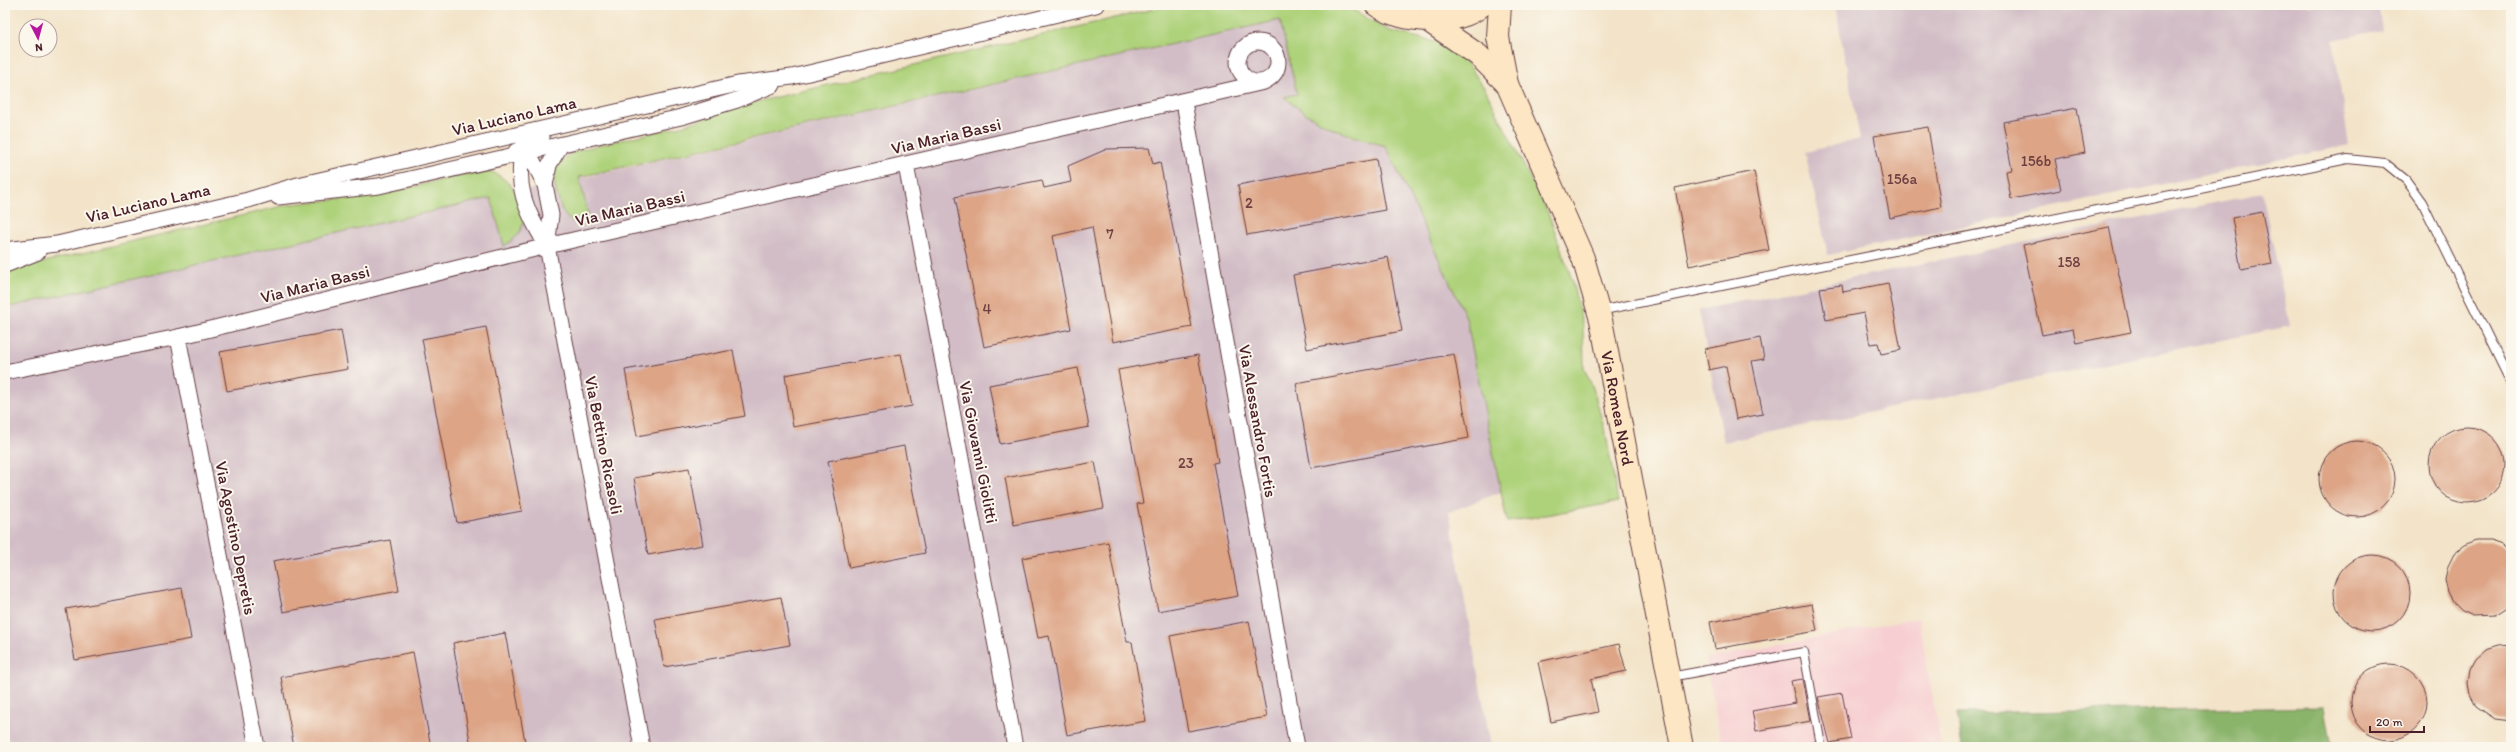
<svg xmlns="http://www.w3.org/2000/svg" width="2516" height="752" font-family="Itim,sans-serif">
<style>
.built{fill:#f7cfd2}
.industrial{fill:#d2bdc6}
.green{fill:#aed27a;stroke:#7c7852}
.forest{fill:#8ab46a;stroke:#6a6a4a}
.building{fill:#dda486}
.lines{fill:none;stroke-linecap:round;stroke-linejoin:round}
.lane-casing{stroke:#633d43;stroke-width:10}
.street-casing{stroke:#633d43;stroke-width:17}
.secondary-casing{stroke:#633d43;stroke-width:24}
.lane{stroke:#fff;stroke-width:8}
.street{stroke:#fff;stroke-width:15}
.secondary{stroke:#fce6c4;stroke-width:22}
.labels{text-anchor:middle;stroke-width:4;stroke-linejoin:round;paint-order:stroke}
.number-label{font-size:15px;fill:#6f4042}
.street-label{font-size:17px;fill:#4a1f2b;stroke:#fbf7ec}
</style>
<rect width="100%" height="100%" fill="#fbf7ec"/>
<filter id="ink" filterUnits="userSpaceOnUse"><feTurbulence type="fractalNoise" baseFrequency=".025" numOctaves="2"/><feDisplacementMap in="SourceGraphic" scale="8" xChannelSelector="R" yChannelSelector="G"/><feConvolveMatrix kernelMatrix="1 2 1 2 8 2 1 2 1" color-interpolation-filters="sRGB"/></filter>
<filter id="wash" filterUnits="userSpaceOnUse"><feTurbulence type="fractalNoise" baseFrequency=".012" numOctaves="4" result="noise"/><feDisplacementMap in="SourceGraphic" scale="16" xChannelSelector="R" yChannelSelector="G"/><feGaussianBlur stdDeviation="0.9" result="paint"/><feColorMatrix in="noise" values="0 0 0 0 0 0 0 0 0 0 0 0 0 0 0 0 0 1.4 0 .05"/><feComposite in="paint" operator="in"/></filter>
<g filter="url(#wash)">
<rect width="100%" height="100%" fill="#f3e4c9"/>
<path class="built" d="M1919 618 1941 747H1722L1705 659Z"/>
<g class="industrial">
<path d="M1835 5H2378L2382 30 2333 40 2349 145 1828 255 1805 152 1860 139Z"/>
<path d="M1281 20 1348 136 1386 146 1466 317 1501 492 1449 512 1491 747H5V308Z"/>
<path d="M2262 193 2290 326 1724 442 1699 310Z"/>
</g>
<g class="green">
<path d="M1178 5H1345L1387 30 1436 42 1451 49 1468 64 1485 89 1549 215 1571 277 1583 326 1584 368 1593 388 1606 435 1618 502 1507 522 1466 317 1386 146C1345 135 1317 125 1284 97L1297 94 1280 20 579 177 591 226C584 225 576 224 570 220 563 215 561 208 559 201 550 176 553 162 578 150L681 126 751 103 1158 8Z"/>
<path d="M1404 5H1450C1435 10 1419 10 1404 5Z"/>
<path d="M489 171C510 177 531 206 521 229 518 237 511 241 504 246L491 198 5 308V273L27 266 291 204 353 198 395 191 475 172Z"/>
</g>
<path class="forest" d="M2325 707 2332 747H1962L1957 713Z"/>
<g id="blocks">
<g class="building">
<path d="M2077 108 2085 153 2055 159 2061 190 2011 199 2006 171 2012 170 2003 122Z"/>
<path d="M1928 127 1941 207 1890 218 1874 136Z"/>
<path d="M1149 148 1153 164 1160 162 1192 327 1113 342 1092 227 1053 236 1071 329 984 347 955 197 1042 180 1044 188 1071 182 1068 166 1107 149Z"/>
<path d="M1376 159 1385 210 1247 235 1238 185Z"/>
<path d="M1754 171 1769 250 1689 266 1675 188Z"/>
<path d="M2262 212 2272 264 2241 270 2232 218Z"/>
<path d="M2109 227 2131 332 2076 343 2073 329 2042 335 2023 245Z"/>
<path d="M1388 257 1402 331 1307 349 1293 275Z"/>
<path d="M1888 283 1901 350 1881 354 1878 343 1870 344 1864 313 1826 320 1820 288 1842 285 1843 292Z"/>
<path d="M486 327 522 511 457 523 422 339Z"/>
<path d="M341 330 348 369 227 391 220 352Z"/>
<path d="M1760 338 1764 359 1752 361 1763 414 1736 419 1726 366 1709 370 1705 349Z"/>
<path d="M733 350 745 416 637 436 625 370Z"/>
<path d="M901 354 912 406 793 427 785 375Z"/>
<path d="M1454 354 1469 438 1311 468 1296 383Z"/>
<path d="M1198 355 1218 462 1213 463 1238 596 1158 611 1137 504 1143 503 1118 370Z"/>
<path d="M1078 368 1089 427 1000 444 989 385Z"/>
<circle cx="2467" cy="465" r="38"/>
<circle cx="2357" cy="479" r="38"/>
<path d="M904 446 925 553 849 568 828 461Z"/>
<path d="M1095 462 1104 508 1014 525 1005 478Z"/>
<path d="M689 468 703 545 648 555 634 478Z"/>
<path d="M390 540 399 591 283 612 273 561Z"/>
<path d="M2477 541H2490L2502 545 2511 553V605L2495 615 2473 616 2462 611 2454 603 2448 592 2445 579 2448 566 2454 554 2464 546Z"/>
<path d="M1108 542 1127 642H1132L1146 721 1067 735 1049 636 1038 638 1022 558Z"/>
<circle cx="2372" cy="593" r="38"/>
<path d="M182 588 191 639 75 660 66 609Z"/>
<path d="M781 597 790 645 664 667 655 619Z"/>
<path d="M1812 604 1817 631 1715 649 1710 622Z"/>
<path d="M1249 621 1267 717 1188 731 1170 636Z"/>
<path d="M505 633 526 747H471L453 643Z"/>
<path d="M1619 644 1626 671 1591 679 1598 712 1551 722 1538 662Z"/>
<path d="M2511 644V721L2495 719 2476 706 2470 695 2468 682 2470 669 2476 658 2486 649 2499 645Z"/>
<path d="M413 652 431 747H294L281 677Z"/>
<circle cx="2389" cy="702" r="38"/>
<path d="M1803 679 1811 721 1756 731 1752 711 1796 703 1791 681Z"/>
<path d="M1842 693 1851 739 1830 743 1818 697Z"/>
</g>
</g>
</g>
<g filter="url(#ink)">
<use href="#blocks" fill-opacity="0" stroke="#633d43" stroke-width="1"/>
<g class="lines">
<defs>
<g id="lane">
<path d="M1599 311 2348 159 2385 163 2406 180 2422 202 2511 383"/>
<path d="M1670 677 1804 652 1821 745 1812 747"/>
</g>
<g id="street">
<circle cx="1258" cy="62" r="20"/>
<path d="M1184 102 1297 747"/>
<path d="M542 137 524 143C514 185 525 210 547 246L642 747"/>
<path d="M516 151 533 161 545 185 551 215 547 246"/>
<path d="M906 165 1015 747"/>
<path d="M545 185 549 165 561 145"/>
<path d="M278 197 379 186 681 117 737 100 773 85"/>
<path d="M5 250 57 244 248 200 298 185 738 84 792 77 1096 5"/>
<path d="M5 265 38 252"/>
<path d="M178 337 257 747"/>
<path d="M5 372 178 337 547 246 1264 82"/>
</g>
<g id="secondary">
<path d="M1376 5C1400 23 1459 27 1482 5"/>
<path id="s1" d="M1500 5 1498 37 1507 84 1583 258 1601 320 1682 747"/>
<path d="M1430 22 1478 55 1507 84"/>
</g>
</defs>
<use href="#lane" class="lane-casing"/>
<use href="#street" class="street-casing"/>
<use href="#secondary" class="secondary-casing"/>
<use href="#lane" class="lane"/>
<use href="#street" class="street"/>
<use href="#secondary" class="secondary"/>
</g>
</g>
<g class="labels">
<g class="number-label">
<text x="2036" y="166">156b</text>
<text x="1902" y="184">156a</text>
<text x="1249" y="208">2</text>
<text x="1110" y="239">7</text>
<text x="2069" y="267">158</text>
<text x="987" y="314">4</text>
<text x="1186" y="468">23</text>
</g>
<g class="street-label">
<text transform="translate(514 116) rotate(-13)" y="6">Via Luciano Lama</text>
<text transform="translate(946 136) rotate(-13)" y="6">Via Maria Bassi</text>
<text transform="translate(148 203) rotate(-13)" y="6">Via Luciano Lama</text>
<text transform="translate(630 208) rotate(-13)" y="6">Via Maria Bassi</text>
<text transform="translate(315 284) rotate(-14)" y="6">Via Maria Bassi</text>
<text dy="6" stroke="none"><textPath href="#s1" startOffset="424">Via Romea Nord</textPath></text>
<text transform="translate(1258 421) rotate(80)" y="6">Via Alessandro Fortis</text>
<text transform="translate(604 445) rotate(79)" y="6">Via Bettino Ricasoli</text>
<text transform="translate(979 452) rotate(79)" y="6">Via Giovanni Giolitti</text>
<text transform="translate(236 538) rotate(79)" y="6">Via Agostino Depretis</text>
</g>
</g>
<rect width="2516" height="752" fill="none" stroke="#fbf7ec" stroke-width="20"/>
<g transform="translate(38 38) rotate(174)"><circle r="19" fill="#fbf7ec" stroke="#b4a19f"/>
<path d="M0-3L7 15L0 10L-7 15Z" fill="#b5179e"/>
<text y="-6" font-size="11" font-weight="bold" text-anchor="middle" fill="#4a1f2b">N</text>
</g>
<path d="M2370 726v6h54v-6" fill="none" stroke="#4a1f2b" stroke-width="2"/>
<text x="2376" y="726" font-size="12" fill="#4a1f2b" stroke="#fbf7ec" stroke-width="3" paint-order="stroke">20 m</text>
</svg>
